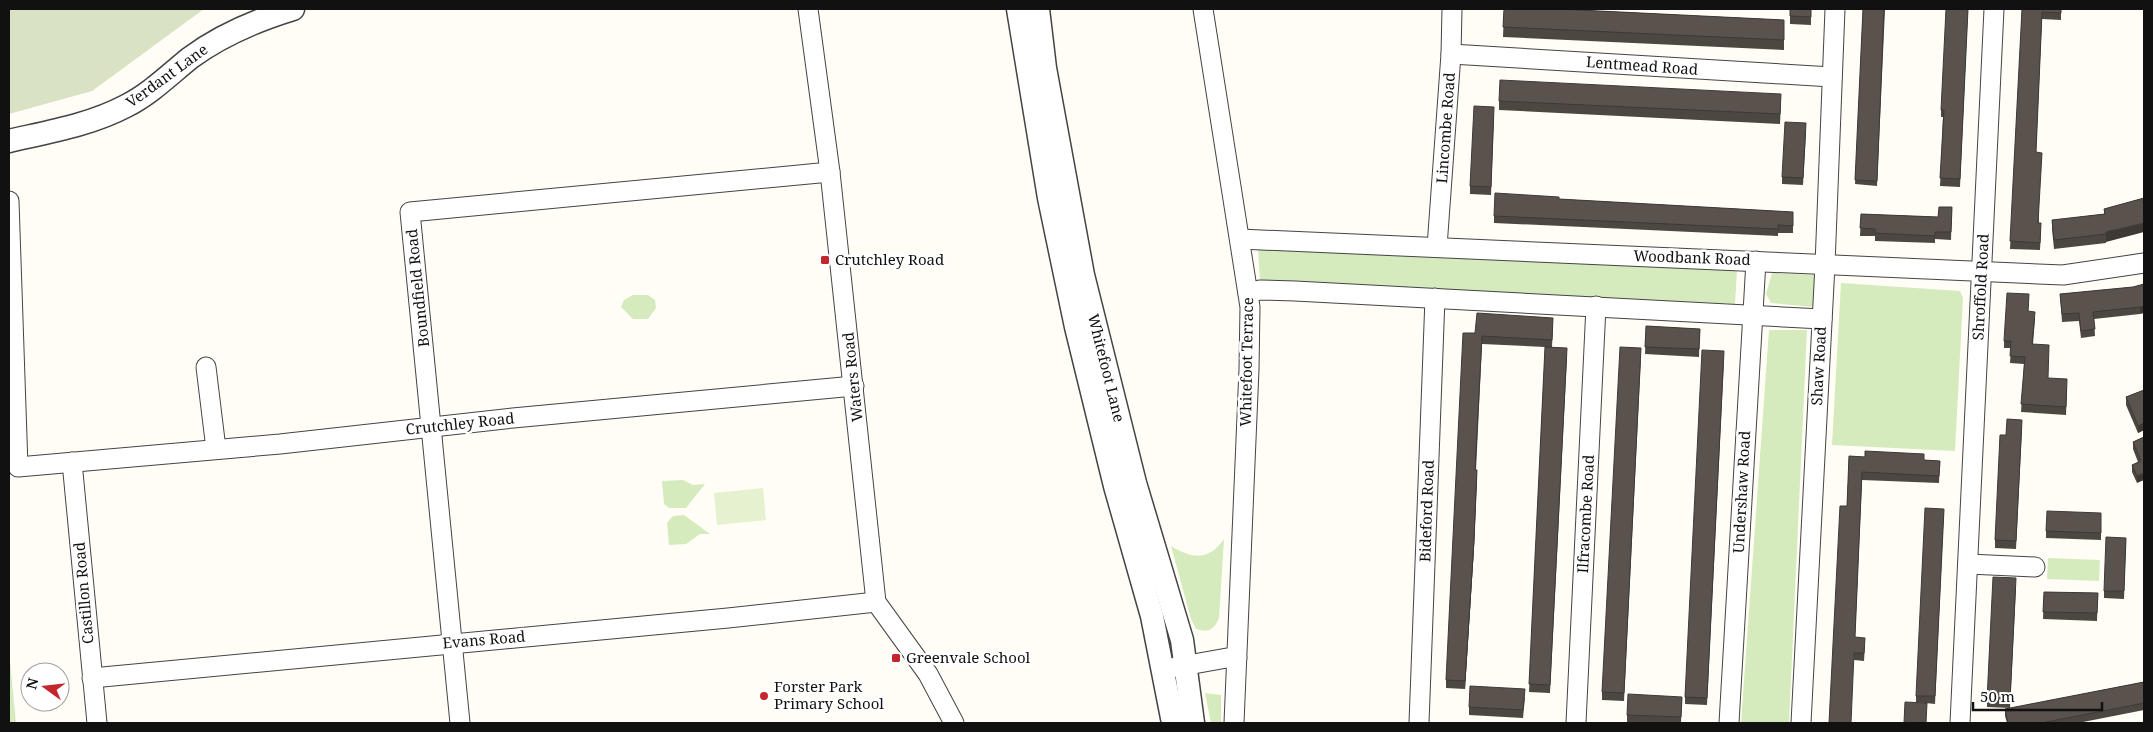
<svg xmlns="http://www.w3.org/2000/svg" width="2153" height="732" font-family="'Noto Serif',serif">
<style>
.green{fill:#d5ebbd}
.cemetery{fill:#d9e3c4}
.pitch{fill:#e6f2cf}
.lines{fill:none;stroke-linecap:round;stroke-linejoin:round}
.minor-casing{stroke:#444;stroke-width:21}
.tertiary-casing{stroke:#444;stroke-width:25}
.minor{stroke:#fff;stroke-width:19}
.tertiary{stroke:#fff;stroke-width:22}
.wall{fill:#4d4742}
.shaded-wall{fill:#3f3936}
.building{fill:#5a524d;stroke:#3f3936}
.poi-dot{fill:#c4262e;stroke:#fff;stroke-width:2}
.labels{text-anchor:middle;stroke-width:5;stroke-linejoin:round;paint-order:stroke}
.street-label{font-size:15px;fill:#111;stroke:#fff}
.poi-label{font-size:15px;fill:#111;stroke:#fff;text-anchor:start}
</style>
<rect width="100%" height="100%" fill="#fffdf5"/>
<g class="green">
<path d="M1258 249 1737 269 1735 304 1260 281Z"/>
<path d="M1772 273 1815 275 1813 307 1771 303 1766 294Z"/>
<path d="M1841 283 1960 291 1963 298 1955 451 1832 445Z"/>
<path d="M633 295H648L655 300 656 308 648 319H633L621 307 624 300Z"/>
<path d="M1769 330H1807L1789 723H1741Z"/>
<path d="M683 480 693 485 705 484 686 508H669L664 504 662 481Z"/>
<path d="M684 515 710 534H700L686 544 669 545 667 523 673 516Z"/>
<path d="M1224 539 1219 618C1214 630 1209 633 1196 629L1191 619 1171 546C1192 559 1209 561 1224 539Z"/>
<path d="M2048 558 2100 560 2099 581 2047 579Z"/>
<path d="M9 650 16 723H9Z"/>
<path d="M1205 693 1221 695V723H1211Z"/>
</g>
<path class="cemetery" d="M9 9H204L92 91 9 114Z"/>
<path class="pitch" d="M763 488 766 520 717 525 714 493Z"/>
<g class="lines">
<defs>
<g id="minor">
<path d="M808 9 830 172 876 602 928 674 954 723"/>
<path d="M1203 9 1250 307 1249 369 1234 723"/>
<path d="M1451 54 1832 77"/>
<path d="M9 201 18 467 280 444 513 418 854 386"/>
<path d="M1240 239 2063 275 2144 263"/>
<path d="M1437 247 1451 54 1452 9"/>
<path d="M1248 293 1260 290 1295 291 1822 319"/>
<path d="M206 367 216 449"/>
<path d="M72 462 97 723"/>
<path d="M1968 564 2035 567"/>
<path d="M1171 668 1227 658H1237"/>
<path d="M92 678 728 618 876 602"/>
<path d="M460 723 410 212 830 172"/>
<path d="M1419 723 1435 298"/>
<path d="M1576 723 1596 306"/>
<path d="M1729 723 1756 261"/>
<path d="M1801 723 1825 265 1835 9"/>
<path d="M1960 723 1994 9"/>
</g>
<g id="tertiary">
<path d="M1018 9 1049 198 1076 327 1115 486 1152 616 1173 723"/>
<path d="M1038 9 1045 68 1083 275 1135 483 1182 640 1193 723"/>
<path d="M9 141C48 132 90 125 126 106 150 94 169 75 190 58 221 35 257 20 293 9"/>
</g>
</defs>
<use href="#minor" class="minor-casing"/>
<use href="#tertiary" class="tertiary-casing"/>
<use href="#minor" class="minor"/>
<use href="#tertiary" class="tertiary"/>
</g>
<g class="wall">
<path d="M1479 9H1558L1784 20V50L1503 37 1504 10Z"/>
<path d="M1790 9H1811V25L1790 24Z"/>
<path d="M1863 9H1885L1877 186 1855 184Z"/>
<path d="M1968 9 1960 187 1940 186 1943 117H1941V110Z"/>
<path d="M2022 9H2061V20L2042 19 2036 152 2039 223 2041 230 2040 250 2010 249Z"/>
<path d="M1499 101 1781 103 1780 124 1499 110Z"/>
<path d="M1494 114 1491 195 1470 194V186Z"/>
<path d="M1806 131 1803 185 1782 184V177Z"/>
<path d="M2144 198 2106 242V243L2054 249 2052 229V220L2104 214V209Z"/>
<path d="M1559 199 1793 212V233H1778V236L1494 223V216Z"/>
<path d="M1952 207 1951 240 1935 239V243L1875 241V236H1860L1861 214 1938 217Z"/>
<path d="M2144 284 2140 314 2094 319 2095 336 2081 338 2079 321 2062 322 2060 294 2133 287Z"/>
<path d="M2029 302 2028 311 2035 319 2033 344 2048 378 2067 387 2066 415 2021 412 2024 364 2010 363 2011 348H2004V341Z"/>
<path d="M1553 326 1552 347 1567 356 1550 693 1529 692 1545 347 1482 344 1476 470 1477 478 1474 548 1465 689 1446 688V680L1475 333Z"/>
<path d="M1646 326 1700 329 1699 357 1645 354Z"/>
<path d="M1641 355 1624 701 1602 700V692Z"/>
<path d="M1724 359 1707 705 1685 704V697Z"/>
<path d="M2144 390V430L2138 433 2126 405V397Z"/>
<path d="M2022 427 2016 549 1995 548V540L2006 435Z"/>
<path d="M2144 437 2137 483 2132 472V465L2138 462 2133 449V442Z"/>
<path d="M1849 456 1940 461 1939 483 1862 480 1855 637 1865 645 1864 661 1854 660 1847 506Z"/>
<path d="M1944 509 1935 704 1916 702V696Z"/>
<path d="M2101 513V540L2046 538V531Z"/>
<path d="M2126 538 2124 599 2104 598V591Z"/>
<path d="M2016 586 2010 708 1987 707V700Z"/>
<path d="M2044 592 2098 593 2097 621 2043 619Z"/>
<path d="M2144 682V710L2078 723H2007L2005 716V709Z"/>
<path d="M1525 697 1523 718 1469 715V707Z"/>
<path d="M1682 697 1681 723H1648L1627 722V715Z"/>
</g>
<g class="shaded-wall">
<path d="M2144 223V232L2106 242V232Z"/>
<path d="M2144 306V313L2140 314V307Z"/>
<path d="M2144 423V430L2138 433V426Z"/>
<path d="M1477 470 1474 548 1465 689V681Z"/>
<path d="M2144 473V480L2137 483V476Z"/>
</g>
<g class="building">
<path d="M1504 9H1558L1784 20V40L1503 27Z"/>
<path d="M1790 9H1811V17L1790 16Z"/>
<path d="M1863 9H1884L1877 181 1855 180Z"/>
<path d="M1946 9H1968L1960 179 1940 178 1944 110H1941Z"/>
<path d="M2022 9H2061V13L2042 12 2036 152 2042 153 2038 223H2041L2040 243 2010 241Z"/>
<path d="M1500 80 1781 94 1780 114 1499 101Z"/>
<path d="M1474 106 1494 107 1491 187 1470 186Z"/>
<path d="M1785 122 1806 123 1803 178 1782 177Z"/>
<path d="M1495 193 1559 197V199L1793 212V226L1778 225V229L1494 216Z"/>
<path d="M2144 198V223L2106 232V234L2054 240 2052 220 2105 214 2104 209Z"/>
<path d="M1939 207H1952L1951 232H1935V236L1875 233V229L1860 228 1861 214 1938 217Z"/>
<path d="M2144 284V306L2140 307 2093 312 2095 329 2081 331 2079 313 2062 314 2060 294 2133 287Z"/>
<path d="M2007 293 2029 294 2028 311 2035 312 2032 344 2049 345 2048 378 2067 379 2066 407 2021 404 2025 357 2010 356 2011 341H2004Z"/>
<path d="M1477 313 1553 318 1552 340 1482 336 1475 470H1477L1474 540 1465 681 1446 680 1463 333H1475Z"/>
<path d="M1646 326 1700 329 1699 349 1645 347Z"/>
<path d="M1545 347 1567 348 1550 685 1529 684Z"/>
<path d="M1620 347 1641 348 1624 693 1602 692Z"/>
<path d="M1702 350 1724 351 1707 698 1685 697Z"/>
<path d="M2144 390V423L2138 426 2126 397Z"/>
<path d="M2007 419 2022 420 2016 541 1995 540 2000 435H2006Z"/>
<path d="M2144 437V473L2137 476 2132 465 2141 461 2133 442Z"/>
<path d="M1865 451 1924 454V460L1940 461 1939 476 1862 472 1855 637 1865 638 1864 653H1854L1851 723H1829L1840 506H1847L1849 456 1865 457Z"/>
<path d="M1925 508 1944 509 1935 696H1916Z"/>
<path d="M2047 511 2101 513V533L2046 531Z"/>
<path d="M2106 537 2126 538 2124 591H2104Z"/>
<path d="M1993 577 2016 578 2010 701 1987 700Z"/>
<path d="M2044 592 2098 593 2097 613 2043 612Z"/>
<path d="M2144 682V703L2041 723H2008L2005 709Z"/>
<path d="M1470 686 1525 689 1523 710 1469 707Z"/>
<path d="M1628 694 1682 697 1681 717 1627 715Z"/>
<path d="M1905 702 1927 703 1926 723H1904Z"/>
</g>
<g class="poi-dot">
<rect x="820" y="255" width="10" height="10" rx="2.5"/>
<rect x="891" y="653" width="10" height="10" rx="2.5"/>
<circle cx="764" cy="696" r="5"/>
</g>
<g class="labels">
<g class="street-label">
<text transform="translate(1642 66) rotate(4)" y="5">Lentmead Road</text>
<text transform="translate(167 76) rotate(-36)" y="5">Verdant Lane</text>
<text transform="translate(1446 128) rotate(-86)" y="5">Lincombe Road</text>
<text transform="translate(1692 258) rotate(2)" y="5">Woodbank Road</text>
<text transform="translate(1981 287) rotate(-87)" y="5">Shroffold Road</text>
<text transform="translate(418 288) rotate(-96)" y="5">Boundfield Road</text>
<text transform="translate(1247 362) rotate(-89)" y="5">Whitefoot Terrace</text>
<text transform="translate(1819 366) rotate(-87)" y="5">Shaw Road</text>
<text transform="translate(1106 368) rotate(76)" y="5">Whitefoot Lane</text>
<text transform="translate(853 377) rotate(-96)" y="5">Waters Road</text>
<text transform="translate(460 424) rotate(-6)" y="5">Crutchley Road</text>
<text transform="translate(1742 492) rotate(-87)" y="5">Undershaw Road</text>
<text transform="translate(1427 511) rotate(-88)" y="5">Bideford Road</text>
<text transform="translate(1586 514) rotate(-87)" y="5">Ilfracombe Road</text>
<text transform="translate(84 593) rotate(-95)" y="5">Castillon Road</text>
<text transform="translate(484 640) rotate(-5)" y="5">Evans Road</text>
</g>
<g class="poi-label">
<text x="835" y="265">Crutchley Road</text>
<text x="906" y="663">Greenvale School</text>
<text x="774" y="692">Forster Park<tspan x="774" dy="17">Primary School</tspan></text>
</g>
</g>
<rect width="2153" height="732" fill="none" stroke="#111111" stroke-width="20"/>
<g transform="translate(45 687) rotate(285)"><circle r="24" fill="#ffffff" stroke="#a0a0a0"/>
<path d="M0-4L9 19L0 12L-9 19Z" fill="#c4262e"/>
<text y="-8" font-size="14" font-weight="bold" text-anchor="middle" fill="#111111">N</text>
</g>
<path d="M1973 702v8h129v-8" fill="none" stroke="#111111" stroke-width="2.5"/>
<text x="1980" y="702" font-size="15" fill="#111111" stroke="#ffffff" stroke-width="4" paint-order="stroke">50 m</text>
</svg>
